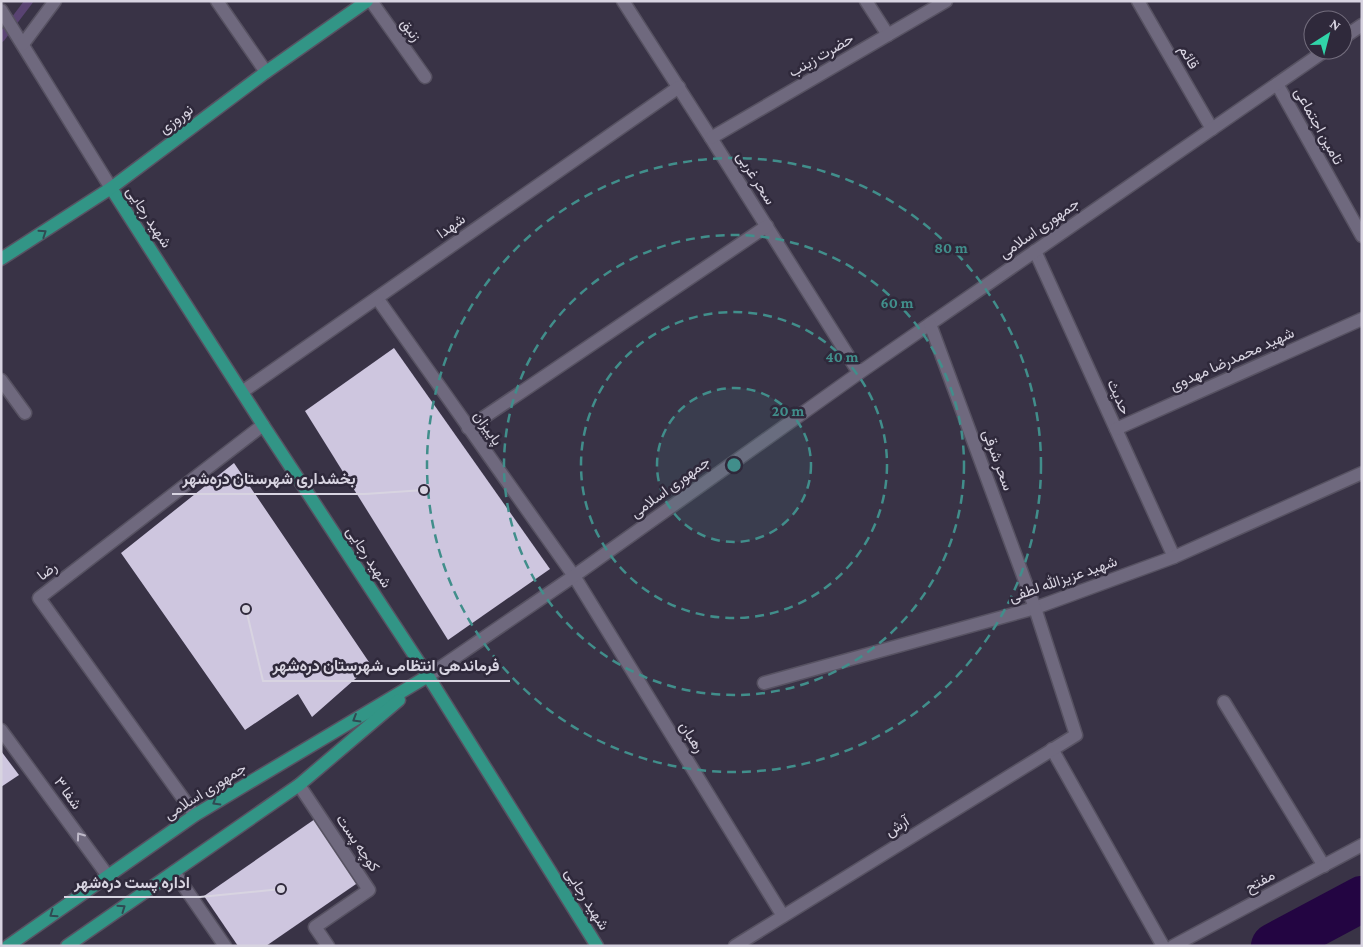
<svg xmlns="http://www.w3.org/2000/svg" width="1363" height="947" font-family="'Crimson Pro',Vazirmatn,serif">
<style>
.lines{fill:none;stroke-linecap:round;stroke-linejoin:round}
.stream{stroke:#594372;stroke-width:8}
.river{stroke:#230542;stroke-width:46}
.building{fill:#cec6df}
.minor-casing{stroke:#575262;stroke-width:15}
.major-casing{stroke:#575262;stroke-width:15}
.minor{stroke:#6f697e;stroke-width:12}
.major{stroke:#329586;stroke-width:12}
.oneway{stroke:#304952}
.oneway2{stroke:#beb9c8}
.ring{fill:none;stroke:#418e8b;stroke-width:2.5;stroke-dasharray:9 6}
.labels{text-anchor:middle;stroke-width:5;stroke-linejoin:round;paint-order:stroke}
.street-label{font-size:15px;fill:#d8d4e1;stroke:#2f293b}
.centre{fill:#418e8b;stroke:#2f293b;stroke-width:2.5}
.ring-label{font-size:15px;text-anchor:middle;font-weight:bold;fill:#418e8b;stroke:#2f293b;stroke-width:5;stroke-linejoin:round;paint-order:stroke}
.leader{fill:none;stroke:#d8d4e1;stroke-width:2}
.callout-dot{fill:#d8d4e1;stroke:#2f293b;stroke-width:2}
.callout-label{font-size:16px;text-anchor:middle;font-weight:bold;fill:#d8d4e1;stroke:#2f293b;stroke-width:5;stroke-linejoin:round;paint-order:stroke}
</style>
<rect width="100%" height="100%" fill="#393346"/>
<g class="lines">
<path class="stream" d="M1 38 29 1"/>
<path class="river" d="M1274 946 1362 899"/>
</g>
<g class="building">
<path d="M394 348 550 569 448 640 305 411Z"/>
<path d="M234 463 371 665 312 717 298 694 245 730 121 553Z"/>
<path d="M1 751 19 775 1 787Z"/>
<path d="M315 819 359 882 266 946H238L204 896Z"/>
</g>
<g class="lines">
<defs>
<g id="minor">
<path d="M217 1 266 72"/>
<path d="M371 1 425 77"/>
<path d="M623 1 711 138 859 373"/>
<path d="M866 1 888 35"/>
<path d="M1138 1 1212 129"/>
<path d="M1 10 111 188"/>
<path d="M1343 38 1362 25"/>
<path d="M23 44 55 1"/>
<path d="M1277 84 1362 236"/>
<path d="M711 138 946 1"/>
<path d="M1035 251 1174 557"/>
<path d="M377 298 574 576 783 916"/>
<path d="M1 380 25 413"/>
<path d="M242 392 679 87"/>
<path d="M468 428 767 226"/>
<path d="M1116 429 1362 319"/>
<path d="M428 676 574 576 859 373 1326 50"/>
<path d="M764 683 1035 608 1174 557 1362 473"/>
<path d="M1224 702 1324 866"/>
<path d="M1 730 108 876"/>
<path d="M1052 749 1163 946"/>
<path d="M299 785 369 890 315 927 328 946"/>
<path d="M195 815 39 598 263 425"/>
<path d="M174 872 225 946"/>
<path d="M735 946 1076 735 1035 608 930 324"/>
<path d="M1173 946 1362 845"/>
</g>
<g id="major">
<path d="M111 188 263 425 428 676 597 946"/>
<path d="M1 259 111 188 266 72 367 1"/>
<path d="M8 946 195 815 428 676"/>
<path d="M67 946 299 785 399 700"/>
</g>
</defs>
<use href="#minor" class="minor-casing"/>
<use href="#major" class="major-casing"/>
<use href="#minor" class="minor"/>
<use href="#major" class="major"/>
</g>
<defs><path id="oneway-chevron" d="M-2-3.5L2.5 0L-2 3.5" fill="none" stroke-width="1.6" stroke-linecap="round" stroke-linejoin="round" transform="scale(1.25)"/></defs>
<g class="oneway">
<use href="#oneway-chevron" transform="translate(43 233) rotate(-34)"/>
<use href="#oneway-chevron" transform="translate(356 719) rotate(149)"/>
<use href="#oneway-chevron" transform="translate(216 802) rotate(149)"/>
<use href="#oneway-chevron" transform="translate(122 908) rotate(-35)"/>
<use href="#oneway-chevron" transform="translate(53 914) rotate(145)"/>
</g>
<use class="oneway2" href="#oneway-chevron" transform="translate(80 836) rotate(-126)"/>
<circle cx="734" cy="465" r="77" fill="#418e8b" fill-opacity=".12"/>
<g class="ring">
<circle cx="734" cy="465" r="77"/>
<circle cx="734" cy="465" r="153"/>
<circle cx="734" cy="465" r="230"/>
<circle cx="734" cy="465" r="307"/>
</g>
<g class="labels">
<g class="street-label">
<text transform="translate(411 30) rotate(55)" y="5">زنبق</text>
<text transform="translate(821 55) rotate(-30)" y="5">حضرت زینب</text>
<text transform="translate(1189 57) rotate(60)" y="5">قائم</text>
<text transform="translate(176 119) rotate(-37)" y="5">نوروزی</text>
<text transform="translate(1319 126) rotate(61)" y="5">تامین اجتماعی</text>
<text transform="translate(756 178) rotate(58)" y="5">سحر غربی</text>
<text transform="translate(149 217) rotate(57)" y="5">شهید رجایی</text>
<text transform="translate(451 226) rotate(-35)" y="5">شهدا</text>
<text transform="translate(1039 228) rotate(-35)" y="5">جمهوری اسلامی</text>
<text transform="translate(1232 359) rotate(-24)" y="5">شهید محمدرضا مهدوی</text>
<text transform="translate(1119 397) rotate(66)" y="5">حدیث</text>
<text transform="translate(488 428) rotate(55)" y="5">پاییزان</text>
<text transform="translate(998 460) rotate(70)" y="5">سحر شرقی</text>
<text transform="translate(670 487) rotate(-36)" y="5">جمهوری اسلامی</text>
<text transform="translate(369 557) rotate(57)" y="5">شهید رجایی</text>
<text transform="translate(47 571) rotate(-38)" y="5">رضا</text>
<text transform="translate(1063 579) rotate(-19)" y="5">شهید عزیزالله لطفی</text>
<text transform="translate(692 737) rotate(58)" y="5">رهبان</text>
<text transform="translate(205 791) rotate(-32)" y="5">جمهوری اسلامی</text>
<text transform="translate(68 793) rotate(54)" y="5">شفا ۳</text>
<text transform="translate(897 826) rotate(-32)" y="5">آرش</text>
<text transform="translate(358 843) rotate(56)" y="5">کوچه پست</text>
<text transform="translate(1260 881) rotate(-28)" y="5">مفتح</text>
<text transform="translate(587 899) rotate(58)" y="5">شهید رجایی</text>
</g>
</g>
<circle cx="734" cy="465" r="8" class="centre"/>
<g class="ring-label">
<text x="951" y="253">80 m</text>
<text x="897" y="308">60 m</text>
<text x="842" y="362">40 m</text>
<text x="788" y="416">20 m</text>
</g>
<path class="leader" d="M424 490L365 494H172M246 609L263 681H510M281 889L200 897H64"/>
<g class="callout-dot">
<circle cx="424" cy="490" r="5"/>
<circle cx="246" cy="609" r="5"/>
<circle cx="281" cy="889" r="5"/>
</g>
<g class="callout-label">
<text x="269" y="484">بخشداری شهرستان دره‌شهر</text>
<text x="386" y="671">فرماندهی انتظامی شهرستان دره‌شهر</text>
<text x="132" y="888">اداره پست دره‌شهر</text>
</g>
<rect width="1363" height="947" fill="none" stroke="#d8d4e1" stroke-width="5"/>
<g transform="translate(1328 35) rotate(36)"><circle r="24" fill="#2f293b" stroke="#736d7d"/>
<path d="M0-4L9 19L0 12L-9 19Z" fill="#31d4a9"/>
<text y="-8" font-size="14" font-weight="bold" text-anchor="middle" fill="#d8d4e1">N</text>
</g>
</svg>
